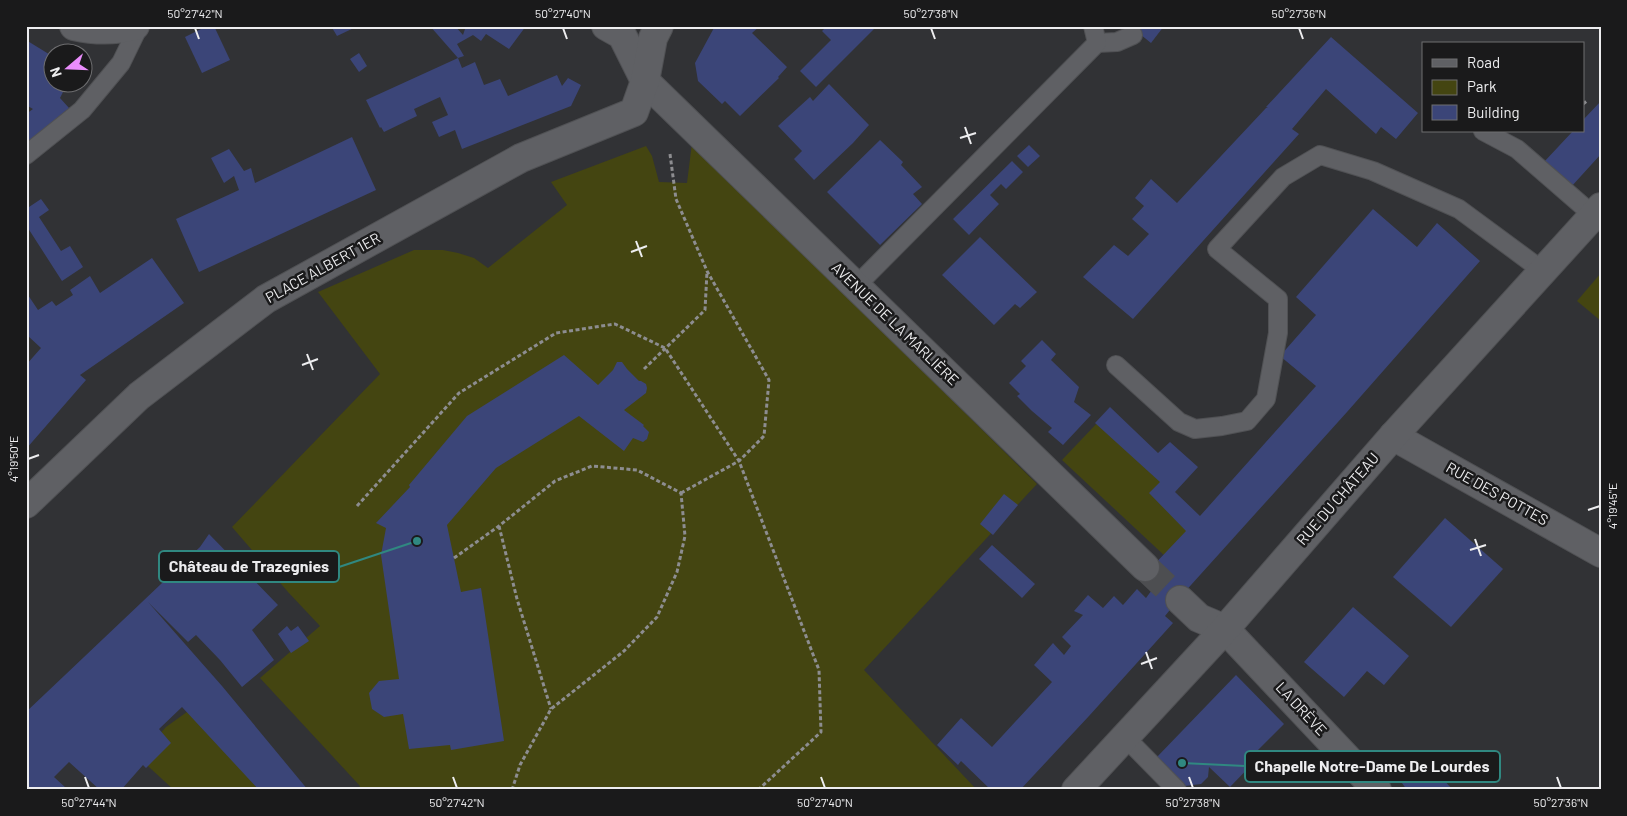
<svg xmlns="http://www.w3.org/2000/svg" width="1627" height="816" font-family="Barlow,sans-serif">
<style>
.green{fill:#444511}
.building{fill:#3b4578}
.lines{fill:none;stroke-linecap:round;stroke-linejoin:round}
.minor-tunnel{stroke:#4d4e51;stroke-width:28;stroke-dasharray:28 14;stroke-linecap:butt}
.service-casing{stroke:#505154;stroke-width:20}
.minor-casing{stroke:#505154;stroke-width:30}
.path{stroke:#8d8d90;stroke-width:3;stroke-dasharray:4 2.5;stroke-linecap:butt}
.service{stroke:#5f6064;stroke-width:18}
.minor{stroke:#5f6064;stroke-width:28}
.ticks{fill:none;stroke:#ededef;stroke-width:2}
.labels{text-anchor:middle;stroke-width:5;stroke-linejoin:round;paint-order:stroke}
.street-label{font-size:15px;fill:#ededef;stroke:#1a1a1b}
.leader{fill:none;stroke:#308881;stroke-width:2}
.callout-dot{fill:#308881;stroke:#1a1a1b;stroke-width:2}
.callout{fill:#1a1a1b;stroke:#308881;stroke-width:2}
.callout-label{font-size:16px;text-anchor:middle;font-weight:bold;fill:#ededef}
.neatline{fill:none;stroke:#ededef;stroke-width:2}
.ticks-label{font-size:12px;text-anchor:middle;fill:#ededef}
</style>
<rect width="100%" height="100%" fill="#313235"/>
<g class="green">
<path d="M692 143 1037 484 864 670 977 790H357L360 786 260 678 320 626 288 592 232 527 380 374 318 292 414 250H443L458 253 474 258 488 268 567 205 551 182 646 146 652 156 659 182 687 183Z"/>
<path d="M1601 273V321L1577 301Z"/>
<path d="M1100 420 1173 489 1191 528 1166 557 1062 460Z"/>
<path d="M191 709 266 790H174L138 757 166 727Z"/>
</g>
<g class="building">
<path d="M207 26H214L230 60 202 73 185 37Z"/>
<path d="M331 26H358L337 36Z"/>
<path d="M430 26H455L463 35 466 26H526L509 49 486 34 481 41 473 35 457 44 464 56 458 58 462 68 475 62 484 85 500 79 508 96 557 75 562 86 568 78 581 85 571 106 462 149 455 130 439 137 432 122 448 115 440 97 414 109 417 116 384 132 381 127 380 128 366 100 458 58Z"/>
<path d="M715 26H760L752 33 787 67 778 77 779 78 740 116 725 101 722 104 698 81 695 63Z"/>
<path d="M827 26 876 27 816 87 800 71 831 40 822 31Z"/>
<path d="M1130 26H1164L1151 43Z"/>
<path d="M1331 37 1418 113 1396 139 1381 127 1376 134 1326 89 1292 129 1299 134 1133 319 1083 277 1114 245 1128 256 1149 234 1132 219 1144 206 1135 198 1151 179 1177 203 1266 108H1268L1266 107Z"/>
<path d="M26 40 52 56V82H68L60 98 69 108 26 145V114L33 109 26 105Z"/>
<path d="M359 53 367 66 359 72 350 59Z"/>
<path d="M829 84 869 125 853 143 814 180 794 159 802 151 778 126 810 97 813 101Z"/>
<path d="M1601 101V154L1571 187 1544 162 1573 131H1583V120Z"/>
<path d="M352 137 376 190 199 272 176 219 239 190 234 176 224 183 211 158 229 149 244 171 251 168 255 183Z"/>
<path d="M880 140 903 162 901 165 922 187 913 194 922 204 880 245 827 192Z"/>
<path d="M1029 145 1040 156 1028 167 1017 156Z"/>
<path d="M1012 161 1023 172 1006 189 1001 184 990 195 999 204 969 235 953 219Z"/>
<path d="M41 199 49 210 39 217 61 251 70 246 83 267 62 281 26 225V209Z"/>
<path d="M1373 209 1417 247 1437 223 1480 261 1347 412 1182 595 1165 616 1173 623 1089 716 1020 790H991L961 761 958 765 937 745 961 718 992 747 1052 682 1034 665 1053 643 1064 655 1071 646 1062 637 1083 615 1074 611 1088 595 1103 608 1114 596 1123 605 1137 589 1146 598 1160 579 1149 570 1186 531 1149 493 1160 482 1095 423 1110 407 1158 453 1170 442 1198 467 1175 492 1200 516 1316 386 1280 356 1316 315 1296 297Z"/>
<path d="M980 237 1037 292 1020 308 1015 304 994 325 942 275Z"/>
<path d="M152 258 184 303 80 375 86 380 26 449V365L41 348 27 335 26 336V292L38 310 52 301 56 306 73 295 70 290 90 276 100 293Z"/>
<path d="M1042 340 1056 354 1051 360 1079 387 1074 402 1091 415 1063 445 1048 432 1052 428 1032 411 1017 396 1020 394 1009 383 1026 366 1021 361Z"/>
<path d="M564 355 598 385 613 370 617 362H622L627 369 639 381H641L646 384 647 388 646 393 624 410 644 425 643 426 649 432 647 439 643 442 633 438 624 451 579 416 496 468 447 525 461 592 481 588 504 741 451 750 450 745 409 749 403 714 384 717 372 709 369 693 379 681 399 679 381 555 386 528 376 523 410 487 409 485 467 416Z"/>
<path d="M1004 494 1018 505 993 535 980 524Z"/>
<path d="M1445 518 1503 569 1451 627 1393 577Z"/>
<path d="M209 534 278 605 252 630 274 660 242 687 220 660 196 635 188 642 148 602 222 686 308 790H259L182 707 159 729 171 743 146 768 143 765 121 790H100L69 762 54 777 66 788 65 790H26V712L200 547Z"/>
<path d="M992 545 1035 584 1022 598 979 559Z"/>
<path d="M1353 607 1409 656 1384 685 1367 671 1344 697 1304 662Z"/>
<path d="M287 626 291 631 298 626 309 641 291 653 278 634Z"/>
<path d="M1236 675 1284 724 1255 753 1259 757 1230 787 1209 767 1208 777 1201 784 1185 786 1156 758Z"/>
<path d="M1426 761 1453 790H1407L1402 783Z"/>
</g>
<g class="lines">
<path class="minor-tunnel" d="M1145 567 1180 600"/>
<defs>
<g id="service">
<path d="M1097 43 1117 42 1133 35"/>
<path d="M1483 131 1517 149 1593 215"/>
<path d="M26 155 82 110 121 63 139 26"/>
<path d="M856 286 1097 43 1093 26"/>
<path d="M1116 365 1179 422 1195 429 1222 426 1247 421 1266 399 1278 333V299L1217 249 1283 177 1320 155 1373 171 1459 209 1543 271"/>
<path d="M1125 737 1177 790"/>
</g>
<g id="minor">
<path d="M74 26C96 31 114 31 135 26"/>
<path d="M606 26 622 35 645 81 1145 567"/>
<path d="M1393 436 1601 553"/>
<path d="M26 504 139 396 266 299 521 158 634 112 645 81 653 38 659 26"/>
<path d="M1180 600 1199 618 1225 629 1377 790"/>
<path d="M1076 790 1225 629 1393 436 1601 207"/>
</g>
</defs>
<use href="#service" class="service-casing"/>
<use href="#minor" class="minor-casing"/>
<g class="path">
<path d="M1583 104 1588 100"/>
<path d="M670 154 676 199 707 271 769 380 764 436 739 461 681 493"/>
<path d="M644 369 705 310 707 272"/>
<path d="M357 506 459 393 556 333 615 324 665 348 739 461 819 670 821 732 758 790"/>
<path d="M499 526 517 599 551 709"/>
<path d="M454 558 499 526 555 481 592 466 637 470 681 493"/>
<path d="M512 790 520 765 551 709 624 651 657 617 677 572 685 536 681 493"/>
</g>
<use href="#service" class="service"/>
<use href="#minor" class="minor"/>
</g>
<path class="ticks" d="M195 28 199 39M563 28 567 39M931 28 935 39M1299 28 1303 39M965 127 971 144M960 138 976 133M636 241 642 257M631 252 647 246M307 354 313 370M302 365 318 359M28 459 39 455M1588 510 1600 506M1475 539 1481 556M1470 550 1486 545M1146 652 1152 669M1141 664 1157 658M85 777 89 788M453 777 457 788M821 777 825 788M1189 777 1193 788M1557 777 1561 788"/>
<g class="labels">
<g class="street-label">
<text transform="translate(323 268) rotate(-29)" y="5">PLACE ALBERT 1ER</text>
<text transform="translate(895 324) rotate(44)" y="5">AVENUE DE LA MARLIÈRE</text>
<text transform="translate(1497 494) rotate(29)" y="5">RUE DES POTTES</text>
<text transform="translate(1338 499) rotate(-49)" y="5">RUE DU CHÂTEAU</text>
<text transform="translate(1301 709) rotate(47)" y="5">LA DRÈVE</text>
</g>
</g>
<path class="leader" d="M417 541L339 567M1182 763L1245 766"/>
<g class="callout-dot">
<circle cx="417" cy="541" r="5"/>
<circle cx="1182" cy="763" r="5"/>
</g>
<g class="callout">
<rect x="159" y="551" width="180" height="31" rx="5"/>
<rect x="1245" y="751" width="255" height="31" rx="5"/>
</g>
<g class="callout-label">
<text x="249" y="572">Château de Trazegnies</text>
<text x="1372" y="772">Chapelle Notre-Dame De Lourdes</text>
</g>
<rect width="1627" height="816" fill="none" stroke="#1a1a1b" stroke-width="55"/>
<rect x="1422" y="42" width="162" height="90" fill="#1a1a1b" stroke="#6e6e70"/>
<rect x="1432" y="59" width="25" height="8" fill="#5f6064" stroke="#6e6e70"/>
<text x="1467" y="68" font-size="15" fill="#ededef">Road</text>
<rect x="1432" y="80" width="25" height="15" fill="#444511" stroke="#6e6e70"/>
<text x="1467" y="92" font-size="15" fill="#ededef">Park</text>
<rect x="1432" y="105" width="25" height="15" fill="#3b4578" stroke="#6e6e70"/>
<text x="1467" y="118" font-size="15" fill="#ededef">Building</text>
<g transform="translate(68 68) rotate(251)"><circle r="24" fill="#1a1a1b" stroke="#6e6e70"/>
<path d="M0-4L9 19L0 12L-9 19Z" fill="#ea8dfc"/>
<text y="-8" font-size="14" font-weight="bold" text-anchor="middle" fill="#ededef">N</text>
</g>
<rect x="28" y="28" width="1572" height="760" class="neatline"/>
<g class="ticks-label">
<text x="195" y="18">50°27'42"N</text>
<text x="563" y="18">50°27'40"N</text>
<text x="931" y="18">50°27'38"N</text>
<text x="1299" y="18">50°27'36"N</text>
<text transform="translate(14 459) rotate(-90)" y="4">4°19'50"E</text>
<text transform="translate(1613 506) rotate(-90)" y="4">4°19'45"E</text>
<text x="89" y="807">50°27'44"N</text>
<text x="457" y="807">50°27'42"N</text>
<text x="825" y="807">50°27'40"N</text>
<text x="1193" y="807">50°27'38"N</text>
<text x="1561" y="807">50°27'36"N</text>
</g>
</svg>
